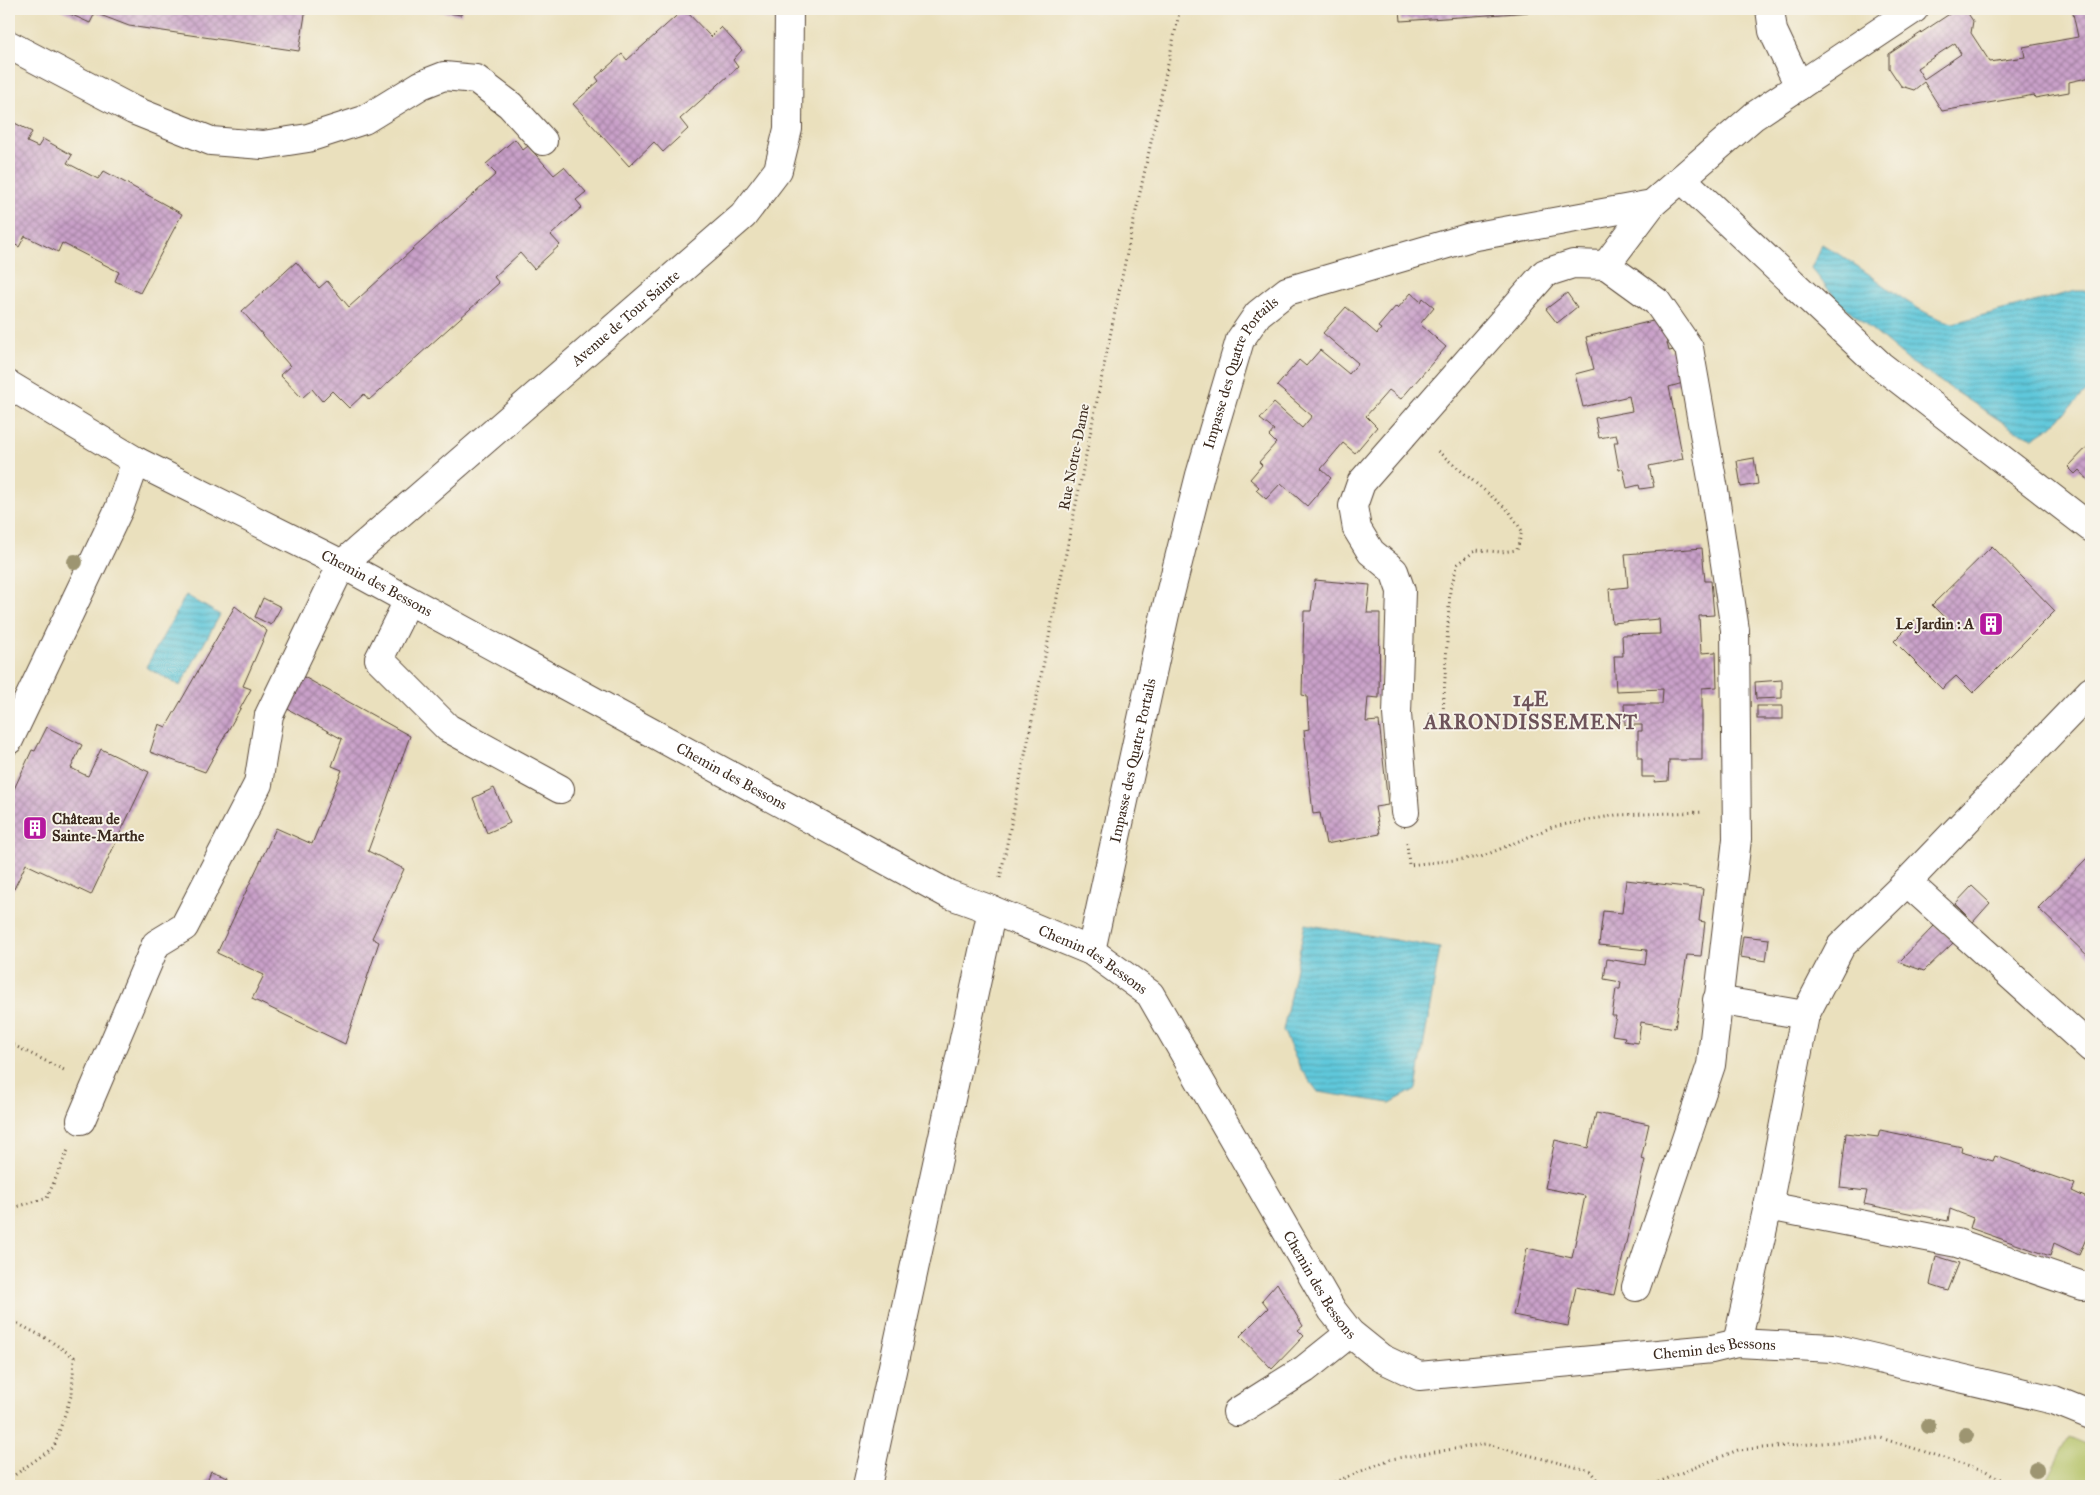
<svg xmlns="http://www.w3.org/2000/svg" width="2100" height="1495" font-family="'IM FELL Great Primer',serif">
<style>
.pitch{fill:#b1c062;stroke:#767540}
.water{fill:url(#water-rules);stroke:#4d797c}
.building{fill:url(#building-cross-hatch);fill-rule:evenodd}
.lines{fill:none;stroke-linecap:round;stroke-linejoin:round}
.minor-casing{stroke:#554536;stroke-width:30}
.path{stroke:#554536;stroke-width:3;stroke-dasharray:1 4;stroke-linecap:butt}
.minor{stroke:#fff;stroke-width:28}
.tree{fill:#9d9571}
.labels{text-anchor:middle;stroke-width:4;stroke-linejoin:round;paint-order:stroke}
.street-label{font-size:15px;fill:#3b2a1e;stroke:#f7f3e8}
.poi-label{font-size:15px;font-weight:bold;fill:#3b2a1e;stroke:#f7f3e8;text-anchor:end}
.district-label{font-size:20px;font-weight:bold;letter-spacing:1px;fill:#6d535a;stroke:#f7f3e8}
</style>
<defs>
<pattern id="water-rules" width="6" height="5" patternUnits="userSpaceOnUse" patternTransform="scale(1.25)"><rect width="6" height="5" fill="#5fc8db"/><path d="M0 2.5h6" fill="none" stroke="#50a3b1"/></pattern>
<pattern id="building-cross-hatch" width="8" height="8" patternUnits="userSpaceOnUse" patternTransform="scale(1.25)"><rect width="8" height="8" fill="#c9a0c9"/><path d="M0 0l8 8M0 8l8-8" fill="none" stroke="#a483a3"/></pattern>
</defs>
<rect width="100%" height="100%" fill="#f7f3e8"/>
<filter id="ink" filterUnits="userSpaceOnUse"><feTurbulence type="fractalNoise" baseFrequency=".02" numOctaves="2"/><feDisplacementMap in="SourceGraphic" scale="10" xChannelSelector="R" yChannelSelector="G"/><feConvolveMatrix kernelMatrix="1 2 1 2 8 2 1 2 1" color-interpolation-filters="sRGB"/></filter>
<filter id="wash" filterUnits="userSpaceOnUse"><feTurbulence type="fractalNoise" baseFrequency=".0096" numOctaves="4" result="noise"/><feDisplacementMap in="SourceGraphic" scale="20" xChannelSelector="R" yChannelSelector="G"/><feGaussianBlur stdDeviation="1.12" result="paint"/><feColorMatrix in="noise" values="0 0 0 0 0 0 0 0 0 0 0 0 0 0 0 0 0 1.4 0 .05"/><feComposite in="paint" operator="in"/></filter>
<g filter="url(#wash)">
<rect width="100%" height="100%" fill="#eae0bd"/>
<path class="pitch" d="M2069 1437 2091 1446V1486H2042Z"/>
<g class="water">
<path d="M1822 244C1838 254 1855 264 1870 275 1897 294 1921 315 1953 323L2076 291H2091V387L2053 425 2033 438 2013 429 1909 361 1839 302 1811 268Z"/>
<path d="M186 595 220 615 180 686 146 667Z"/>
<path d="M1305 924 1440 948 1416 1089 1390 1103 1318 1092 1300 1068 1283 1030Z"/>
</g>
<g id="blocks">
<g class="building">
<path d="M59 9H306L299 51 129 26 95 13 90 23Z"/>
<path d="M424 9H462L461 15Z"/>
<path d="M684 9 711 37 721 27 742 50 733 60 738 67 680 119 688 129 663 152 654 142 629 166 573 104 599 81 596 77 622 54 627 60Z"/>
<path d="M1400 9H1561V10L1401 21Z"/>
<path d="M1701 9H1725V10L1702 13Z"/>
<path d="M1957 9H1965L1973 21 1971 33 1990 62 2025 57 2023 47 2078 37 2072 9H2091V77L2069 82V92L2035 98 2034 95 1942 111 1924 82 1914 90 1901 86 1889 68V54ZM1955 43 1961 54 1924 79 1917 68Z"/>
<path d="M9 120 32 132 27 142 38 147 43 139 72 155 67 163 98 179 104 171 182 214 140 293 115 281 119 272 62 243 58 252 25 236 19 247 9 241Z"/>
<path d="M515 139 523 150 528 146 554 175 564 167 586 192 576 200 582 207 551 235 560 245 534 269 520 253 494 277 499 283 369 400 364 394 349 408 332 391 322 401 312 389 302 398 280 375 290 366 242 311 296 262 319 288 327 281 349 307 496 174 486 164Z"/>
<path d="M1411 293 1421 302 1423 298 1434 307 1420 324 1446 347 1401 399 1389 390 1366 416 1377 427 1355 453 1343 443 1321 469 1331 478 1307 506 1281 483 1266 499 1256 490 1259 487 1250 479 1262 465 1259 462 1276 443 1269 436 1274 430 1260 419 1274 403 1302 428 1312 416 1277 386 1299 360 1306 366 1320 350 1349 374 1358 363 1323 333 1346 307 1377 334 1381 329 1378 327 1396 306 1398 308Z"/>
<path d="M1567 293 1577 307 1557 323 1546 309Z"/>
<path d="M1661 319 1669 351 1674 350 1683 383 1669 387 1683 459 1649 466 1654 487 1640 489 1639 485 1627 488 1623 469 1619 470 1614 442H1618L1616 435 1599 438 1595 418 1632 411 1629 396 1583 407 1575 374 1594 369 1586 337Z"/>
<path d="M2091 443V483L2079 470 2075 474 2068 467Z"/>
<path d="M1754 458 1758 484 1741 487 1737 461Z"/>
<path d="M1992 546 2055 611 1973 693 1956 676 1942 689 1894 641 1918 617 1933 630 1945 618 1932 605Z"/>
<path d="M1702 548 1705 581H1711L1714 615 1699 616 1701 653 1716 652 1717 687 1702 688V760H1669L1668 781 1654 782 1655 777H1642V758H1638V731H1642V725H1625L1624 704H1662L1663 689 1616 691 1614 656H1623L1622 635 1660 634 1659 619 1612 623 1609 589 1628 587 1625 554Z"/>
<path d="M1315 580 1370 585 1367 613H1380L1379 698 1368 697 1366 722 1379 721 1388 805 1375 807 1380 834 1326 844 1320 813 1313 814 1304 730 1309 729 1307 696 1302 695 1304 611H1311Z"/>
<path d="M263 598 281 607 271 625 255 617Z"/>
<path d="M235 606 267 631 243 686 251 689 205 772 150 752 159 724 166 727Z"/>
<path d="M304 677 410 736 368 851 404 869 372 938 379 942 345 1044 252 999 264 975 217 953 276 828 312 844 342 770 332 766 342 739 286 708Z"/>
<path d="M1782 680V698L1756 699 1755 682Z"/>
<rect x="1757" y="706" width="26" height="13"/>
<path d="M47 727 82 745 71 768 85 775 88 776 101 749 149 772 91 895 26 864 14 889 9 887V800L32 750 35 751Z"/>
<path d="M494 788 510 823 487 833 473 798Z"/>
<path d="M2091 854V959L2038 908Z"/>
<path d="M1626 880 1703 889 1699 921 1705 922 1701 956 1687 955 1675 1028 1641 1022 1638 1043 1624 1041 1625 1037 1612 1035 1616 1016H1612L1616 989H1620L1621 982 1604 979 1607 959 1645 965 1647 950 1599 945 1603 911 1622 913Z"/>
<path d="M1972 886 1990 903 1973 922 1955 904Z"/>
<path d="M1935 925 1954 942 1924 971 1899 962Z"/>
<path d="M1743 936 1769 939 1766 961 1740 957Z"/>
<path d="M1596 1113 1649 1124 1641 1159 1645 1160 1614 1295 1576 1287 1568 1326 1513 1315 1527 1248 1572 1258 1585 1196 1545 1188 1555 1140 1588 1148Z"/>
<path d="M1880 1130 1962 1147 1961 1152 1993 1161 1995 1156 2075 1184 2072 1191 2091 1200V1227L2079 1255 2054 1243 2050 1256 1970 1228 1973 1218 1950 1209 1948 1221 1864 1204 1867 1191 1840 1188 1846 1133 1878 1137Z"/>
<path d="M1936 1256 1959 1263 1948 1291 1930 1285Z"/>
<path d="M1277 1283 1303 1326 1298 1330 1304 1336 1272 1369 1240 1336 1268 1308 1262 1300Z"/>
<path d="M211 1471 228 1477 225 1486H205Z"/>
</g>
</g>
</g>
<g filter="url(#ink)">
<use href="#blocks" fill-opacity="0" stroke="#554536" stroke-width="1"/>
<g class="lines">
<defs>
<g id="minor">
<path d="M1770 9 1773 31 1799 86"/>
<path d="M9 45 133 110 211 141 263 145 308 138 364 120 421 85 444 76 476 79 510 105 543 141"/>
<path d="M1682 179 1880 365 2091 528"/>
<path id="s1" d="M9 385 136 461 342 564 948 894 992 910 1091 951 1150 994 1332 1310 1350 1333 1381 1358 1419 1376 1712 1349 1737 1343 1832 1348 2054 1400 2091 1415"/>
<path d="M408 601 379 659 448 728 560 789"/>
<path d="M9 740 119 509 136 461"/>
<path d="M1405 812 1397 714 1401 591 1394 571 1371 552 1357 529 1353 506 1361 483 1545 273 1573 264 1606 265"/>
<path d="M1907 882 2091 1048"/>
<path id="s2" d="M1091 951 1165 614 1200 475 1240 340 1258 314 1287 291 1471 237 1652 204 1754 116 1914 9"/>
<path d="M1717 1000 1805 1015"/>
<path id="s3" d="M81 1120 156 944 184 927 258 784 269 715 342 564 743 216 778 170 788 129 789 9"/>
<path d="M1768 1206 1957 1243 2083 1286"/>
<path d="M1636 1287 1711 1065 1737 839 1735 630 1714 490 1689 348 1657 302 1606 265 1652 204"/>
<path d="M1737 1343 1768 1206 1805 1015 1841 946 1907 882 2091 691"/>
<path d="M1237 1412 1305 1369 1350 1333"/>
<path d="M867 1486 992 910"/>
</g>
</defs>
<use href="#minor" class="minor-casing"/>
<g class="path">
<path d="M1429 714H1443L1450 589 1458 564 1476 550 1501 552 1517 550 1522 531 1509 511 1435 449"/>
<path d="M1407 843 1409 865 1481 857 1552 827 1616 815 1704 812"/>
<path d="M1000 878 1129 243 1180 9"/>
<path d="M9 1043 66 1071"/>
<path d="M9 1209 47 1198 68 1150"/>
<path d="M9 1319 49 1340 74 1357 72 1393 54 1447 9 1479"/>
<path d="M1325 1486 1391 1459 1485 1444 1591 1471 1603 1486"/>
<path d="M1649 1486 1738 1450 1881 1438 1986 1471 2013 1486"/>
</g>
<use href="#minor" class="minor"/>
</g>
<g class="tree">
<circle cx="75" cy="562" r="8"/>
<circle cx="1928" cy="1426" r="8"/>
<circle cx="1966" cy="1435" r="8"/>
<circle cx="2036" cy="1470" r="8"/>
</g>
</g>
<defs>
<symbol id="building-square" viewBox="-11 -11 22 22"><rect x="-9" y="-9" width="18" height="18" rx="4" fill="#b5179e" stroke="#f7f3e8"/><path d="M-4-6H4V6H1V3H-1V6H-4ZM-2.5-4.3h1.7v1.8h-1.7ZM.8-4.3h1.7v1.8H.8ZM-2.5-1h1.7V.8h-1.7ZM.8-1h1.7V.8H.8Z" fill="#fff"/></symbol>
</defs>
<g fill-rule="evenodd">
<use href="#building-square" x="1977" y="610" width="28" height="28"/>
<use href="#building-square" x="21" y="814" width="28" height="28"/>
</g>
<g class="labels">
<g class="street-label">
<text dy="5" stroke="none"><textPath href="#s3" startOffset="998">Avenue de Tour Sainte</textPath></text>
<text dy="5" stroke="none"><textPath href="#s2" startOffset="600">Impasse des Quatre Portails</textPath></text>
<text transform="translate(1074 457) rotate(-79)" y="5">Rue Notre-Dame</text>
<text dy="5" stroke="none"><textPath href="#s1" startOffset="418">Chemin des Bessons</textPath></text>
<text dy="5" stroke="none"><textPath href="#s2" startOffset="195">Impasse des Quatre Portails</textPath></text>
<text dy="5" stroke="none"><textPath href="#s1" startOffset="822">Chemin des Bessons</textPath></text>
<text dy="5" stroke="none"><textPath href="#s1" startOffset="1228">Chemin des Bessons</textPath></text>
<text dy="5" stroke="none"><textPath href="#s1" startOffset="1632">Chemin des Bessons</textPath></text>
<text dy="5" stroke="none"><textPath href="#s1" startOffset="2068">Chemin des Bessons</textPath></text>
</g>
<g class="poi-label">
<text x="1974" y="629">Le Jardin : A</text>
<text x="52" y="824" text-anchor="start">Château de<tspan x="52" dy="17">Sainte-Marthe</tspan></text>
</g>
<g class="district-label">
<text x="1531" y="706">14E<tspan x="1531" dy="23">ARRONDISSEMENT</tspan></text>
</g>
</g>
<rect width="2100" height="1495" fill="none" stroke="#f7f3e8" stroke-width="30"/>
</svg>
